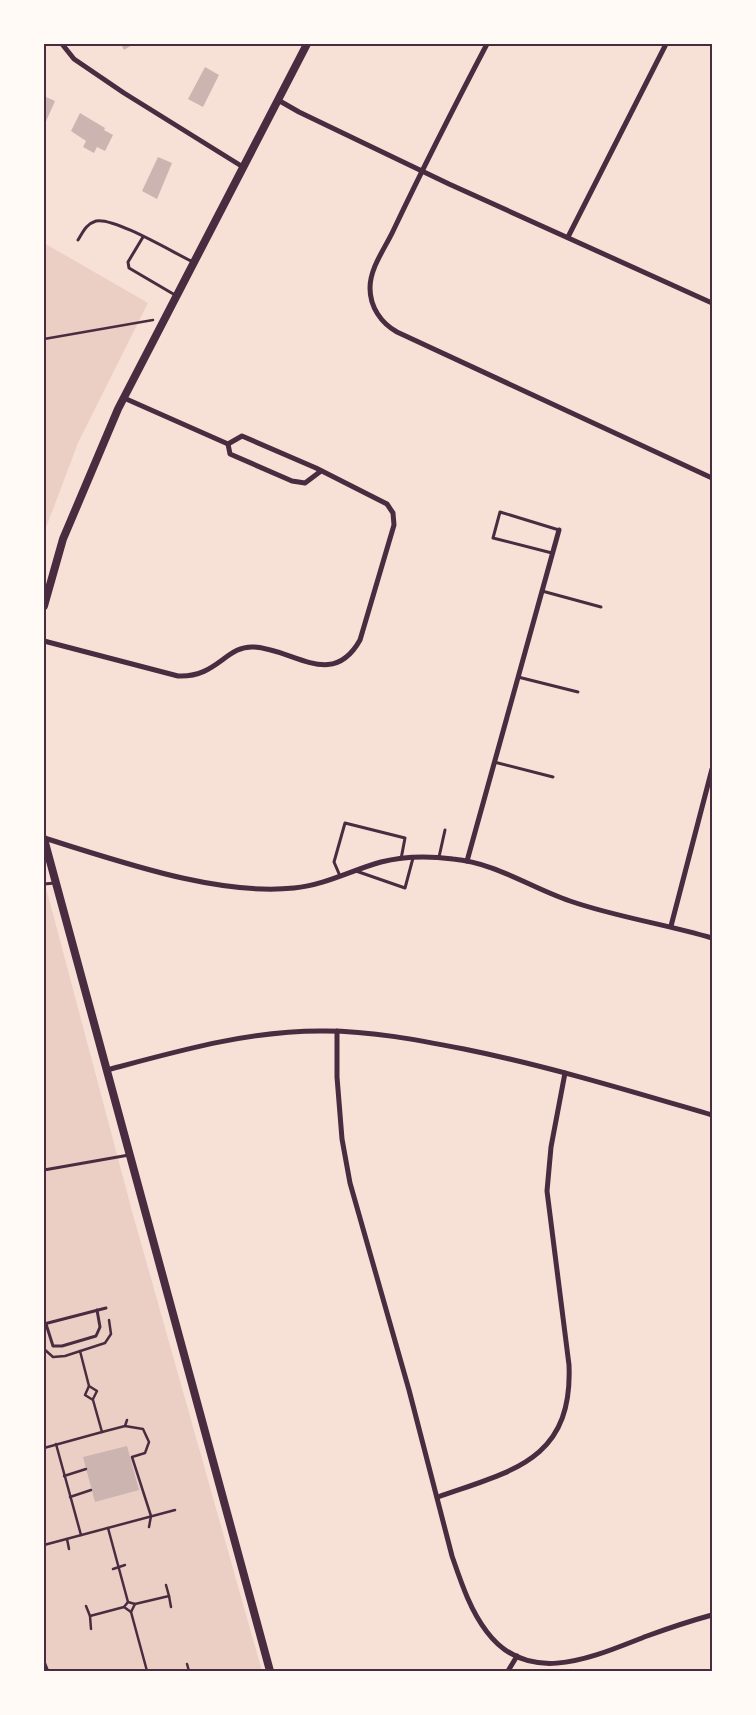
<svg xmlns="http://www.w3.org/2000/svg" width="756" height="1715" font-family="'Alegreya Sans',sans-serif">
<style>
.green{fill:#ebcfc5}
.building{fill:#ccb4b1}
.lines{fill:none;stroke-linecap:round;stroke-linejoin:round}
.path{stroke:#4a2c40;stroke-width:2.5}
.service{stroke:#4a2c40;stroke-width:3}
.minor{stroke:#4a2c40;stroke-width:5}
.tertiary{stroke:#4a2c40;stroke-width:8}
.neatline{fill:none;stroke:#4a2c40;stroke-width:2}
</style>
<rect width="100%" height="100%" fill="#f7e1d7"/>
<g class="green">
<path d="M44 243 148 303 78 443 44 533Z"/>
<path d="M44 880 132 1211 262 1671H44Z"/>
</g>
<g class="building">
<path d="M121 44H132V45L124 50Z"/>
<path d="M205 67 219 75 203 107 188 99Z"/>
<path d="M44 96 55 101 44 126Z"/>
<path d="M80 113 105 128 104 130 113 135 105 151 97 147 94 153 83 147 86 141 71 131Z"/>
<path d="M158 157 172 163 157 199 142 191Z"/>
<path d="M127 1446 139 1490 95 1502 83 1457Z"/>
</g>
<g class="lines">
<g class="path">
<path d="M44 339 153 320"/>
<path d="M44 1349 53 1357 65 1356 105 1343 111 1334 109 1320"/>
<path d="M89 1386 97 1391 93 1399"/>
<path d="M125 1426 143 1429 149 1442 145 1453 132 1457 151 1516 149 1527"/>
<path d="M102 1432 125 1426 127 1420"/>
<path d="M56 1444 81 1535"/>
<path d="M44 1448 102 1432 93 1400 85 1395 89 1386 80 1351"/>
<path d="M64 1476 86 1469"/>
<path d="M70 1497 91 1490"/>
<path d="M108 1528 128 1602 124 1607 131 1612 147 1671"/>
<path d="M67 1539 69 1549"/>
<path d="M44 1545 175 1510"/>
<path d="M113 1569 125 1565"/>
<path d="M169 1596 171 1607"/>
<path d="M128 1602 135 1604 131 1612"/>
<path d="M135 1604 169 1596 166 1585"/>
<path d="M86 1606 90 1616 124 1607"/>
<path d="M90 1616 91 1629"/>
<path d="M44 1661 48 1671"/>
<path d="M187 1664 189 1671"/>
</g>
<g class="service">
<path d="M143 237 128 262 129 268 175 295"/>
<path d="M78 240C83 232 86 224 96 221 114 217 174 253 193 262"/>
<path d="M552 553 493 538 500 512 559 530"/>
<path d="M542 591 601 607"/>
<path d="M518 677 578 692"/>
<path d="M494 762 553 777"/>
<path d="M439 857 445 830"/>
<path d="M356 871 405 888 413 858"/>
<path d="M340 876 334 862 345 823 405 838 401 859"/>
<path d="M44 884 55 883"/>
<path d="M44 1170 129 1155"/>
<path d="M44 1324 106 1308"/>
<path d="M46 1324 53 1346H62L96 1336 100 1327 97 1310"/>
</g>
<g class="minor">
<path d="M62 44 74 59 124 93 243 167"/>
<path d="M487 44C455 105 424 166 394 229 386 247 370 267 370 288 370 307 381 323 397 332L712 478"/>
<path d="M278 100 299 112 449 184 712 303"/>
<path d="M568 237 666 44"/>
<path d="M228 444 230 454 292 481 305 483 321 471"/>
<path d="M44 641 178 676C217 678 226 645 254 647 294 649 332 690 360 640L394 525 393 513 387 504 316 468 242 436 228 444 124 398"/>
<path d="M44 838C119 861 216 896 294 888 325 885 352 870 381 862 404 856 430 856 453 859 496 863 529 887 570 901 616 917 665 924 712 938"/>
<path d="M467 861 559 530"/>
<path d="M671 926 712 769"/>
<path d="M337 1031V1077L342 1139 350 1183 409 1390 452 1556C461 1582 470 1610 487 1632 529 1688 595 1656 647 1636 669 1628 690 1621 712 1615"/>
<path d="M107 1070C178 1051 251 1030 325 1031 372 1031 418 1040 464 1049 548 1066 630 1091 712 1115"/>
<path d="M438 1497C511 1471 573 1461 569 1365L547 1191 551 1147 565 1073"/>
<path d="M508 1671 517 1656"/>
</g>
<g class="tertiary">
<path d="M44 606 63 539 118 409 307 44"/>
<path d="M44 839 270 1671"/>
</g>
</g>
<rect width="756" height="1715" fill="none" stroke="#fffaf5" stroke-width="90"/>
<rect x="45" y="45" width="666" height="1625" class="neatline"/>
</svg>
